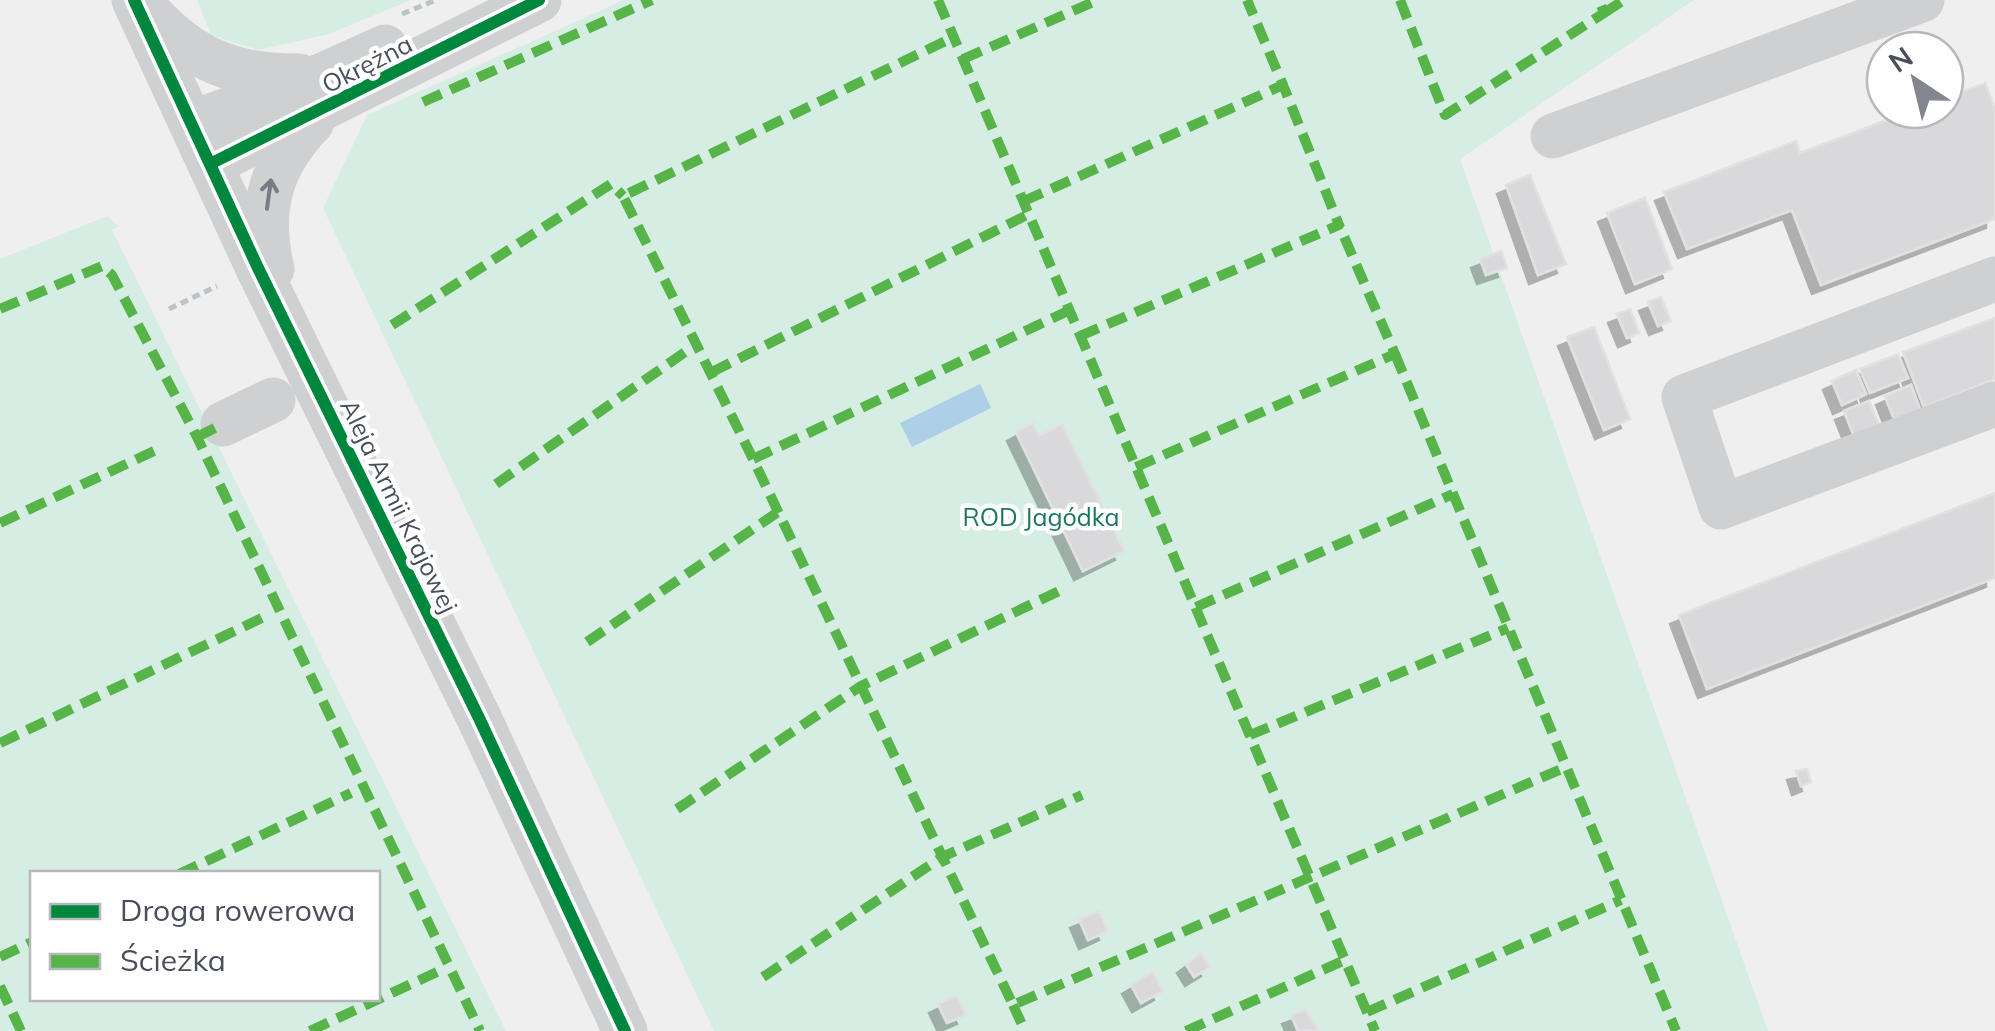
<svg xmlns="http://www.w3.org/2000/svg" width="1995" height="1031" font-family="Mulish,sans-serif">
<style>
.green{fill:#d5ede3;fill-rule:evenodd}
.water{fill:#add0e8}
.building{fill:#d9d8db;stroke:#e1e1e2;stroke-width:2.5;filter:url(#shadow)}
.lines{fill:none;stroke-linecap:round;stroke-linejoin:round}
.path{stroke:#bac4c4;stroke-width:5;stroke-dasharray:8 5;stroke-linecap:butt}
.minor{stroke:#ced0d2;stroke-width:45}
.quiet{stroke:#57b448;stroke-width:10;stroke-dasharray:20 10;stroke-linecap:butt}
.cycleway-casing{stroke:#fff;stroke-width:19}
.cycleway{stroke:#00873e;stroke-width:12}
.oneway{stroke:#777c84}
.labels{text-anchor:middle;stroke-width:9;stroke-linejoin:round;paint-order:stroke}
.street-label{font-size:25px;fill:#484e5a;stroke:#fff}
.park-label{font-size:25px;fill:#1d775c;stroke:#fff}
</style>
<defs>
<filter id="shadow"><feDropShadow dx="-9" dy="9" stdDeviation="0" flood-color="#0004"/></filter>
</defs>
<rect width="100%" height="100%" fill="#f0efef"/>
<g class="green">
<path d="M197 0H411L329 34 258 50 211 35Z"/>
<path d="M624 0H1694L1460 159 1768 1031H714L323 208 367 115Z"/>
<path d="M107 216 119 226 112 230 506 1031H0V259ZM32 874H378V998H32Z"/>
</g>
<path class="water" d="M980 384 991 408 912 447 900 423Z"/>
<g class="building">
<path d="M1985 83 1995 109V219L1821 285 1792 210 1687 249 1664 192 1796 141 1800 153 1913 110H1945V98Z"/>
<path d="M1530 175 1566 264 1538 275 1506 185Z"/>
<path d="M1645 198 1672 269 1635 284 1607 213Z"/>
<path d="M1501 251 1507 268 1486 275 1480 259Z"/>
<path d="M1661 297 1671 321 1658 326 1648 302Z"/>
<path d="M1630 309 1639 333 1627 338 1617 314Z"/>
<path d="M1995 318V379L1924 407 1903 352Z"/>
<path d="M1594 327 1630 419 1604 430 1567 337Z"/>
<path d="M1898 354 1908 378 1870 393 1860 369Z"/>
<path d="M1856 370 1866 394 1842 405 1832 381Z"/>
<path d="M1911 385 1920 410 1894 419 1885 396Z"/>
<path d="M1869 401 1879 425 1854 436 1844 411Z"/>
<path d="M1033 423 1039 436 1062 424 1124 551 1083 571 1016 432Z"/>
<path d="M1995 493V578L1707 689 1679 615Z"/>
<path d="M1807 769 1811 782 1801 786 1796 771Z"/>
<path d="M1099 911 1108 931 1088 940 1079 919Z"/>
<path d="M1201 953 1210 967 1194 977 1186 964Z"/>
<path d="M1153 972 1163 991 1141 1003 1131 985Z"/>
<path d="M957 995 966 1015 947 1023 938 1004Z"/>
<path d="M1305 1010 1319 1030 1298 1031 1291 1015Z"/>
</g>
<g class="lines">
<g class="path">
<path d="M402 14 436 0"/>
<path d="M169 309 217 286"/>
</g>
<g class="minor">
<path d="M134 0 258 268 479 718 625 1031"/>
<path d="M149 12C192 60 236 77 299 76"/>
<path d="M192 123 321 76 385 47"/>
<path d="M1553 136 1922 0"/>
<path d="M212 163 539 0"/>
<path d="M272 269C258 210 270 165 312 122"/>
<path d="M1995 279 1684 397 1721 507 1995 404"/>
<path d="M223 424 273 400"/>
</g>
<g class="quiet">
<path d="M938 0 1375 1031"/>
<path d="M1400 0 1445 115 1604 13 1599 0"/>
<path d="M1604 13 1624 0"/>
<path d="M963 59 1098 0"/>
<path d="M423 102 652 0"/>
<path d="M1024 201 1283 85 1247 0"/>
<path d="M0 309 102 266 112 275 197 437 480 1031"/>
<path d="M1070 310 753 459 1013 1005 1566 767"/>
<path d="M392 325 611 184 623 196"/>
<path d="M1080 336 1339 225 1283 85"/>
<path d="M1395 354 1676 1031"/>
<path d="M712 372 1029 214"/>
<path d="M197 437 223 424"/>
<path d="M753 459 623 196 954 37"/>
<path d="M1136 467 1395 354 1339 225"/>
<path d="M496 484 698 343"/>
<path d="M0 523 154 451"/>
<path d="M1196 607 1453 494"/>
<path d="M587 642 778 512"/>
<path d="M1250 735 1508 628"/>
<path d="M0 743 264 617"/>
<path d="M677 809 861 686 1059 591"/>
<path d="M179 874 351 793"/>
<path d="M0 957 32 942"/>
<path d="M763 977 942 857 1082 795"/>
<path d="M0 986 21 1031"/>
<path d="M1013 1005 1025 1031"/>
<path d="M1367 1012 1621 900"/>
<path d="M310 1031 437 972"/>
<path d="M1186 1031 1345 960"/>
</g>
<defs>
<g id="cycleway">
<path d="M134 0 258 268 479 718 625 1031"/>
<path d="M212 163 539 0"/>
</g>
</defs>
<use href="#cycleway" class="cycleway-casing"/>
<use href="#cycleway" class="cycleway"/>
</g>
<defs><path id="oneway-shaft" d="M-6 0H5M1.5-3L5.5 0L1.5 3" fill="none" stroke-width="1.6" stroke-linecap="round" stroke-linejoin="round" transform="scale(2.5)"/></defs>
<use class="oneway" href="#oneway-shaft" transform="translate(269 194) rotate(-82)"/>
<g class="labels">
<g class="street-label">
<text transform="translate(367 64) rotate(-27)" y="9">Okrężna</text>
<text transform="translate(399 506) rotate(64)" y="9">Aleja Armii Krajowej</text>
</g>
<g class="park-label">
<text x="1041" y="526">ROD Jagódka</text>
</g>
</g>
<rect x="30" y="871" width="350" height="130" fill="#ffffff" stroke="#b6b8bd" stroke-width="2.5"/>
<rect x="50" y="904" width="50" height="15" fill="#00873e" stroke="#b6b8bd" stroke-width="2.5"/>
<text x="120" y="921" font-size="30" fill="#484e5a">Droga rowerowa</text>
<rect x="50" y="954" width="50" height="15" fill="#57b448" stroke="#b6b8bd" stroke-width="2.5"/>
<text x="120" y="971" font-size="30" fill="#484e5a">Ścieżka</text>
<g transform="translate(1915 80) rotate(325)"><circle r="48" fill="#ffffff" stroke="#b6b8bd" stroke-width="2.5"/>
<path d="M0-8L18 38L0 25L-18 38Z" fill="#83868e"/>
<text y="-15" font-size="28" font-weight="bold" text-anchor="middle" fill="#484e5a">N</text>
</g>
</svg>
